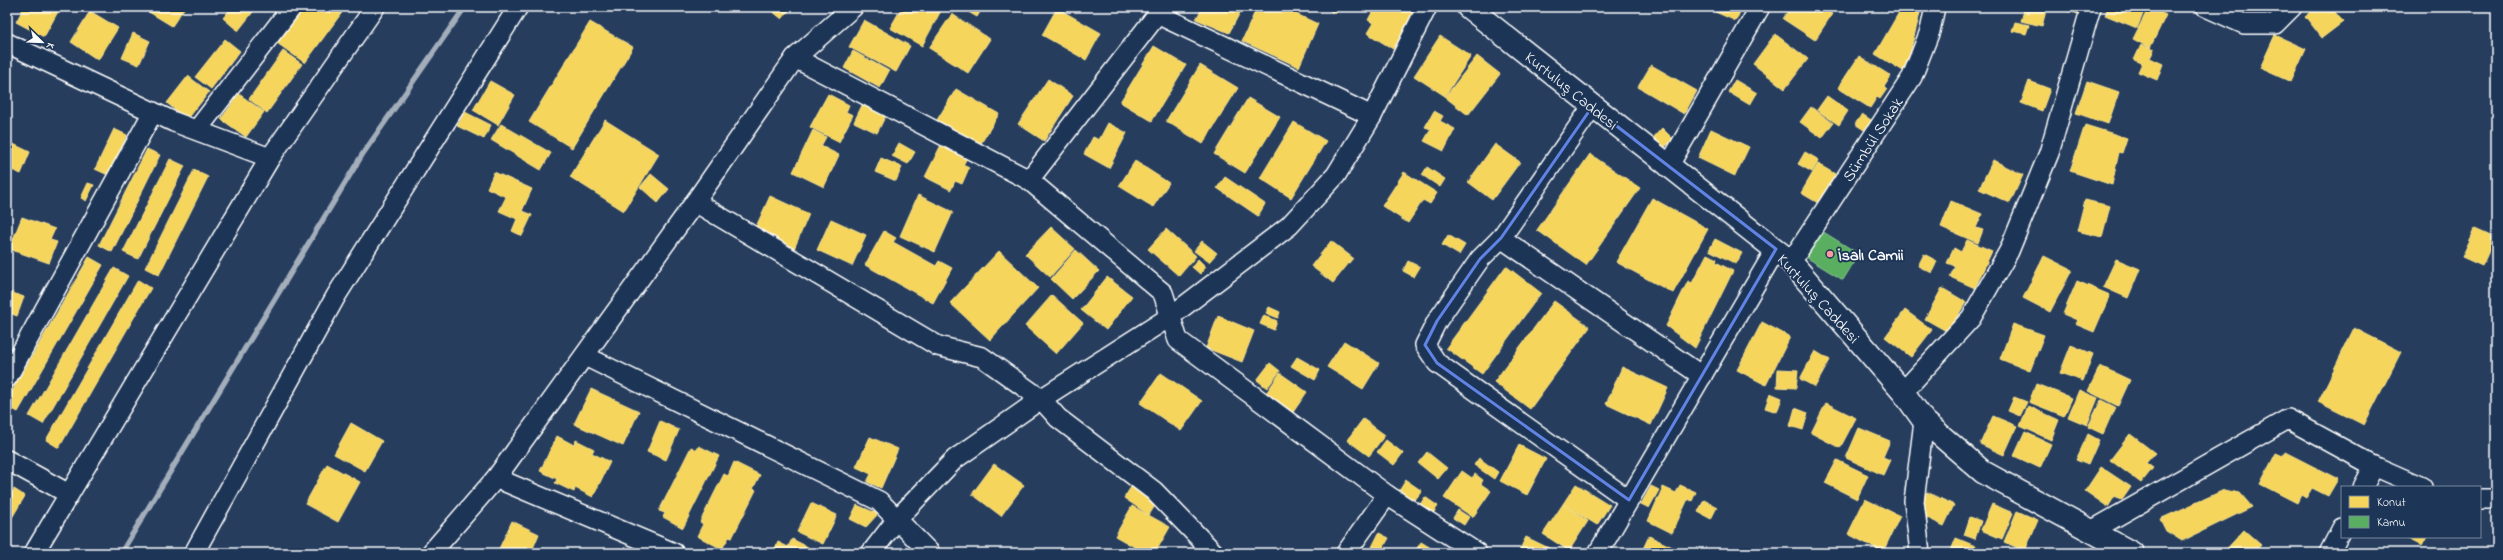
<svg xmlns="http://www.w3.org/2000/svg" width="2503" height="560" font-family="'Indie Flower',sans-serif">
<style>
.homes{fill:#f6d55c;stroke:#f9e28d}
.public{fill:#5aae61;stroke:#8cc690}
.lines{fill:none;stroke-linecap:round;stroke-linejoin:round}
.stream{stroke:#a4aebb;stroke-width:5.5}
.minor-casing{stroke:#fff;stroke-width:22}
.major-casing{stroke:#fff;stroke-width:25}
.minor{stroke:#1d3557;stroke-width:19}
.major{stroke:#1d3557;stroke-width:22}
.marked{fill:none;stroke:#6183e4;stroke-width:3;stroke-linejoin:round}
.poi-dot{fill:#ff9aa2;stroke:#1d3557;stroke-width:1.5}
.labels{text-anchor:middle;stroke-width:4;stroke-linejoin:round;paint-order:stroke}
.street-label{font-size:16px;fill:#fff;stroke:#1d3557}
.poi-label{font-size:16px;font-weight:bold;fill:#fff;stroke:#1d3557;text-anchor:start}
</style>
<rect width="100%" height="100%" fill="#263d5e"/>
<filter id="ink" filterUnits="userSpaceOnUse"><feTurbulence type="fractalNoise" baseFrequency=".025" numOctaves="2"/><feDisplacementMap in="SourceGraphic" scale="8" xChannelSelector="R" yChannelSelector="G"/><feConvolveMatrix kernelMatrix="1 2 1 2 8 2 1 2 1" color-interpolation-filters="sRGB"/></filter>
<g filter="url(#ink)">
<g class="homes">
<path d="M24 7 60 8 44 37 16 22Z"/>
<path d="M146 7H185L172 26 144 9Z"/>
<path d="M232 7H255L256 8 238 31 223 18Z"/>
<path d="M303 7H346L305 63 277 43Z"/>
<path d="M767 7H792L782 19Z"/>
<path d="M902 7H943L922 46 890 28Z"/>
<path d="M960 7H983L977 17Z"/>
<path d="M1203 7H1243L1229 33 1196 19Z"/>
<path d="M1257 7H1281L1318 24 1299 67 1242 41Z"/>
<path d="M1325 7H1340L1335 14Z"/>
<path d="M1375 7H1414L1417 9 1393 49 1367 33 1373 23 1368 20Z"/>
<path d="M1704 7H1742L1736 21Z"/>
<path d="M1790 7H1821L1832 14 1815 40 1783 19Z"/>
<path d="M1902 7H1910L1920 13 1905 72 1875 54Z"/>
<path d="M2025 7H2047L2042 26 2021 21Z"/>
<path d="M2052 7H2081L2079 14Z"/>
<path d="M2108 7H2146L2137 28 2105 15Z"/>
<path d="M2149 7 2166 15 2150 48 2133 39Z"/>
<path d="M2317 7H2331L2343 22 2322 38 2305 16Z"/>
<path d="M1057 8 1101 33 1086 60 1042 35Z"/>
<path d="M90 11 118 28 98 60 71 42Z"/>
<path d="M952 14 990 39 968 73 929 48Z"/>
<path d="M864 20 910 46 896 72 849 47Z"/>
<path d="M590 22 633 47 572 148 529 122Z"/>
<path d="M2015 22 2029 25 2026 34 2012 31Z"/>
<path d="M133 33 150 41 139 65 122 58Z"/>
<path d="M1775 34 1808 59 1785 89 1753 64Z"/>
<path d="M2275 35 2306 49 2291 82 2260 68Z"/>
<path d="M1440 36 1471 56 1445 96 1414 76Z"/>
<path d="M225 39 240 51 211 89 195 77Z"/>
<path d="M2141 45 2154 50 2150 58 2163 64 2157 80 2138 72 2142 63 2134 60Z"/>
<path d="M1154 46 1186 65 1152 121 1120 102Z"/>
<path d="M283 51 302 64 267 113 249 99Z"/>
<path d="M853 51 889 71 880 88 844 68Z"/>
<path d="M1477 56 1500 74 1468 115 1445 97Z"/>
<path d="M1859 56 1891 76 1884 87 1887 89 1880 99 1877 97 1870 108 1838 88Z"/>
<path d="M1200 65 1238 88 1203 144 1166 121Z"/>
<path d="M1651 65 1697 91 1684 114 1638 87Z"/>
<path d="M188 76 209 92 187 120 167 103Z"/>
<path d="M1048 79 1073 96 1044 141 1018 124Z"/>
<path d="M1735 80 1757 93 1750 105 1728 92Z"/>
<path d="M490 81 515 95 498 125 473 110Z"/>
<path d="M2029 81 2050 89 2042 111 2021 103Z"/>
<path d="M2087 81 2119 92 2108 124 2076 113Z"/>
<path d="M956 89 999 114 980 145 937 120Z"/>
<path d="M239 94 264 112 246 137 221 119Z"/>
<path d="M828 94 849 105 846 112 853 115 839 142 810 127Z"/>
<path d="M1827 96 1848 111 1839 125 1817 110Z"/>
<path d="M866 97 889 109 877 133 854 122Z"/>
<path d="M1248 98 1280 117 1245 173 1214 154Z"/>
<path d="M1811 107 1833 123 1822 138 1800 122Z"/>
<path d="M1434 111 1443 116 1440 121 1455 129 1444 151 1424 141 1431 129 1425 127Z"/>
<path d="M465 112 491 125 484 139 457 126Z"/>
<path d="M1862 114 1874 122 1867 132 1855 124Z"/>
<path d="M605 120 659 154 624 211 570 177Z"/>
<path d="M1294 122 1326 141 1291 198 1260 178Z"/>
<path d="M1108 123 1127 133 1109 168 1084 154 1093 137 1099 140Z"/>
<path d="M501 124 551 153 541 170 491 140Z"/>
<path d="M2085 125 2127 138 2122 153 2119 152 2112 185 2070 171Z"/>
<path d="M1662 128 1673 139 1664 148 1653 138Z"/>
<path d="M114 129 127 135 108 175 95 169Z"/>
<path d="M1711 129 1749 147 1735 176 1698 158Z"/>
<path d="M813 130 826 137 821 146 839 155 824 187 793 172Z"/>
<path d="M7 141 30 152 21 174 7 168Z"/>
<path d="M943 141 969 154 963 165 969 168 962 184 955 181 951 190 925 177Z"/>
<path d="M899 143 915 152 908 164 892 156Z"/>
<path d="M1495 144 1520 162 1492 200 1468 182Z"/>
<path d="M147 149 160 155 112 252 99 245Z"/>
<path d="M1805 152 1819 160 1812 172 1798 164Z"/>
<path d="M1590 154 1640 188 1586 265 1537 230Z"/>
<path d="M881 158 902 167 896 181 875 172Z"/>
<path d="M170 159 185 166 138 259 123 252Z"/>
<path d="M1993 160 2023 175 2010 203 1979 189Z"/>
<path d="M1135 161 1169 183 1153 207 1119 186Z"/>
<path d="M1818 164 1835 174 1818 203 1801 193Z"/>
<path d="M1427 167 1445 179 1440 187 1422 175Z"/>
<path d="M194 170 208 177 159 275 145 268Z"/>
<path d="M494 172 532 189 522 211 532 215 522 236 512 231 517 219 499 211 506 197 487 188Z"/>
<path d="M1404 172 1437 193 1430 204 1423 200 1408 223 1382 206Z"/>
<path d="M651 174 669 189 658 203 640 187Z"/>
<path d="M1225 177 1265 204 1258 216 1217 188Z"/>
<path d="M88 183 94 185 86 201 81 198Z"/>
<path d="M918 195 953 212 935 252 900 236Z"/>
<path d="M770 196 809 214 794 249 754 231Z"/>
<path d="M1652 198 1708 229 1673 293 1616 262Z"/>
<path d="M2085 200 2110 206 2102 237 2077 231Z"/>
<path d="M1951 201 1982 214 1976 228 1983 230 1978 243 1941 227Z"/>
<path d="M22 217 55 229 50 240 57 242 49 263 9 249Z"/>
<path d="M831 219 866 235 852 266 817 250Z"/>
<path d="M1051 227 1075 249 1050 277 1025 254Z"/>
<path d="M1166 229 1196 256 1179 276 1148 249Z"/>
<path d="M2475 229 2495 238 2482 266 2462 257Z"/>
<path d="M884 231 896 238 893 242 936 266 939 261 952 268 933 303 865 265Z"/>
<path d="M1448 235 1465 245 1459 255 1442 245Z"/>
<path d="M1715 239 1742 253 1736 264 1709 250Z"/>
<path d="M1967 240 1992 251 1975 288 1950 277 1955 266 1947 263 1954 248 1961 252Z"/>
<path d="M1202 241 1217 253 1209 262 1194 251Z"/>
<path d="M1331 241 1353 258 1333 283 1311 266Z"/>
<path d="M1076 250 1099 271 1072 299 1051 279Z"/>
<path d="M999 251 1038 288 990 340 950 303Z"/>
<path d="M1707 254 1717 259 1716 262 1733 271 1695 348 1666 326 1688 281 1692 283Z"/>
<path d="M1924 254 1937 261 1932 273 1918 266Z"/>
<path d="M2044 256 2072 270 2050 312 2023 298Z"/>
<path d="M89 257 103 265 18 412 7 406V400Z"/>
<path d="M1198 259 1206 267 1200 274 1192 267Z"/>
<path d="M2116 259 2140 269 2128 298 2103 287Z"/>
<path d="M1408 261 1420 267 1414 277 1403 271Z"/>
<path d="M1506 266 1541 293 1482 374 1446 348Z"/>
<path d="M114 268 128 276 43 424 29 416Z"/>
<path d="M1107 277 1132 296 1106 330 1081 310Z"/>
<path d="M138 280 151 288 59 448 46 440Z"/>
<path d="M2077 281 2110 295 2094 332 2075 324 2077 320 2063 314Z"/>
<path d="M1942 288 1966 302 1948 332 1925 319Z"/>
<path d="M7 291 24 297 17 316 7 312Z"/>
<path d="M1052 295 1083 323 1056 354 1025 326Z"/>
<path d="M1554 301 1590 327 1530 409 1494 382Z"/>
<path d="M1269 307 1280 312 1278 318 1266 313Z"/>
<path d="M1905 310 1932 330 1911 357 1885 337Z"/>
<path d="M1264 315 1277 321 1274 330 1260 324Z"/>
<path d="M1218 316 1254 331 1242 362 1206 348Z"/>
<path d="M1762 322 1790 337 1766 385 1737 370Z"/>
<path d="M2013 324 2044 335 2030 371 2000 359Z"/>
<path d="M2354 328 2401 352 2364 425 2318 402Z"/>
<path d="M1344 341 1379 363 1363 389 1327 367Z"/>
<path d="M2071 345 2093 354 2083 381 2060 373Z"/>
<path d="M1815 351 1830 360 1815 387 1800 379Z"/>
<path d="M1297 357 1320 370 1315 380 1291 366Z"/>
<path d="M1270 363 1280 371 1267 388 1257 380Z"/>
<path d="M2100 366 2130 380 2118 406 2088 391Z"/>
<path d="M1622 367 1668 388 1651 425 1606 404Z"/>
<path d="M1778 369 1798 370 1796 388 1777 387Z"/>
<path d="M1161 373 1202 401 1181 431 1140 403Z"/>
<path d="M1280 373 1307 392 1289 418 1262 399Z"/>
<path d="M2036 384 2072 398 2064 416 2029 402Z"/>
<path d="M591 389 639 411 623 446 574 424Z"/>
<path d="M2079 390 2098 398 2087 425 2068 417Z"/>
<path d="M1770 393 1782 398 1777 412 1765 408Z"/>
<path d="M2014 397 2027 402 2020 416 2008 411Z"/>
<path d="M2101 400 2115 407 2103 434 2088 427Z"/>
<path d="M1826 403 1856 418 1840 448 1811 433Z"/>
<path d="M2028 406 2059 420 2051 440 2020 426Z"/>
<path d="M1795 408 1808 413 1803 430 1790 426Z"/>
<path d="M1993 416 2017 426 2004 455 1980 444Z"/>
<path d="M1363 419 1385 435 1369 456 1347 440Z"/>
<path d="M660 421 679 430 666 460 647 452Z"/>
<path d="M351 423 382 441 365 471 334 454Z"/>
<path d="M1859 428 1890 441 1883 457 1890 460 1883 475 1846 458Z"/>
<path d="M2025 432 2051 444 2040 468 2014 456Z"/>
<path d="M2088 434 2099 440 2088 465 2076 460Z"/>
<path d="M2130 434 2155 453 2146 463 2153 468 2141 483 2110 460Z"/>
<path d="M557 436 574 445 576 440 594 449 592 453 610 462 593 497 575 488 574 492 555 483 557 479 540 471Z"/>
<path d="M870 437 898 449 881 488 867 482 871 474 856 467Z"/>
<path d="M1386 440 1403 453 1394 465 1377 452Z"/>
<path d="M1519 445 1546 459 1527 495 1500 481Z"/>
<path d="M699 446 719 456 683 528 663 517 665 513 659 511 691 447 697 450Z"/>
<path d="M1427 452 1447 468 1438 479 1418 463Z"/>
<path d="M2285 452 2338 479 2328 496 2312 488 2306 498 2301 495 2297 503 2260 484 2276 453 2283 456Z"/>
<path d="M1479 458 1498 472 1494 479 1474 465Z"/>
<path d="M1837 460 1868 475 1857 499 1825 483Z"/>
<path d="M734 462 760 475 753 489 756 490 732 538 729 537 722 549 697 536 703 524 700 522 724 474 728 476Z"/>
<path d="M327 464 360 482 338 522 305 504Z"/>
<path d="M994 464 1024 485 1001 516 972 494Z"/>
<path d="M2101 467 2131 487 2122 500 2115 496 2108 507 2085 491Z"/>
<path d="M1462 471 1472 478 1475 474 1483 480 1481 484 1491 491 1473 517 1444 498Z"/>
<path d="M1406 480 1422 491 1414 501 1399 491Z"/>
<path d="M1576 484 1610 505 1597 525 1563 504Z"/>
<path d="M1680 485 1696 492 1692 501 1688 499 1672 533 1648 521 1663 487 1676 493Z"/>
<path d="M1651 486 1659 490 1649 508 1641 504Z"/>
<path d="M1131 487 1156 504 1149 515 1124 498Z"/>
<path d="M14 489 25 496 7 526V500Z"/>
<path d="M2224 490 2240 493 2252 507 2182 541 2166 531 2160 519Z"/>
<path d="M1927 492 1954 505 1944 526 1917 513Z"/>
<path d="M1425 497 1438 506 1430 518 1417 509Z"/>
<path d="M1865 499 1900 516 1883 552 1848 534Z"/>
<path d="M1704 500 1717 507 1711 519 1698 512Z"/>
<path d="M811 503 837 515 823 544 797 532Z"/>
<path d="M1563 504 1588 521 1569 551 1543 534Z"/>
<path d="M1992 504 2013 513 2002 539 1981 530Z"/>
<path d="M857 505 878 514 866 527 850 519Z"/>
<path d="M1132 506 1170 527 1155 553H1145L1115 536Z"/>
<path d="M1458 510 1469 517 1464 525 1453 518Z"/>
<path d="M2017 511 2038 520 2025 551 2004 542Z"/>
<path d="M1970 517 1981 521 1975 539 1964 535Z"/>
<path d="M512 521 539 534 531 553H497Z"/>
<path d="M2244 530 2261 545 2254 553H2223Z"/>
<path d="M1379 533 1389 538 1381 552 1372 547Z"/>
<path d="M1649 536 1683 552 1682 553H1641Z"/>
<path d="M1526 537 1555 551 1554 553H1518Z"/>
<path d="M2404 537H2427L2422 546Z"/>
<path d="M1956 538 1990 552 1989 553H1950Z"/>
<path d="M792 539 808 547 805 553H773L778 542 788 547Z"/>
<path d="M1421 542 1439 553H1414Z"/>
</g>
<path class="public" d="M1817 228 1859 254 1843 280 1801 254Z"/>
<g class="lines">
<path class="stream" d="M121 553 362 155 465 7"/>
<defs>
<g id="minor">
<path d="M2206 7 2244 24H2275L2292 7"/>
<path d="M1157 14 1372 116"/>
<path d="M7 43 174 122 270 158"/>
<path d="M795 58 1029 180 1163 293 1178 340 1387 495 1477 553"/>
<path d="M1592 107 1501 238 1480 259 1437 321 1425 345 1437 363 1629 500"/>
<path d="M197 130 292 7"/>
<path d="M1668 167 1760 7"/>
<path d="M1029 180 1163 7"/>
<path d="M695 202 938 346 982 357 1041 399 1058 418 1154 491 1214 553"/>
<path d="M1501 238 1702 376"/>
<path d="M1791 262 1912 77 1930 31 1935 7"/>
<path d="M585 356 879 501 930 553"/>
<path d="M7 378 153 112"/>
<path d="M1903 392 1971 318 2009 251 2049 153 2091 7"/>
<path d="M7 460 69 494"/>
<path d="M496 478 674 553"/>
<path d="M2363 487 2374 466"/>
<path d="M2480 499H2496"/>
<path d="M2091 531 2288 419 2374 466 2422 487"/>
<path d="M34 553 270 158 375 7"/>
<path d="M194 553 336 296 518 7"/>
<path d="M431 553 496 478 695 202 795 58 853 7"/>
<path d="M871 553 898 518 955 459 1041 399 1171 316 1289 226 1336 175 1372 116 1427 7"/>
<path d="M1346 553 1387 495"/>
<path d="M1598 553 1776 249"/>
<path d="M1920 553 1914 501 1924 421"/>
<path d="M2329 553 2342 528"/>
</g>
<path id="major" d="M1468 7 1791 262 1903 392 1924 421 1983 472 2132 553"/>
</defs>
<use href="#minor" class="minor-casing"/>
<use href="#major" class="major-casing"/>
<use href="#minor" class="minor"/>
<use href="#major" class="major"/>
</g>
</g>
<path class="marked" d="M1592 107 1776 249 1629 500 1437 363 1425 345 1437 321 1480 259 1501 238Z"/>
<circle class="poi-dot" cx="1830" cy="254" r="4"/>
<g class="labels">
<g class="street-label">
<text transform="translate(1572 90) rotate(39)" y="6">Kurtuluş Caddesi</text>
<text transform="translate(1872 139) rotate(-57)" y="6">Sümbül Sokak</text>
<text transform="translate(1819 298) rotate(48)" y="6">Kurtuluş Caddesi</text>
</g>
<g class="poi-label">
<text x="1838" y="260">İsalı Camii</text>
</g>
</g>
<rect width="2503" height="560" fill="none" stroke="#1d3557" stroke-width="24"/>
<rect x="12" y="12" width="2479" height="536" fill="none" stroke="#fff" stroke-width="1.5" filter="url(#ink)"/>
<rect x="2341" y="486" width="140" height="52" fill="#1d3557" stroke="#77869a"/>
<rect x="2349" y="496" width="20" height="12" fill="#f6d55c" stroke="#77869a"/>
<text x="2377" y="506" font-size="12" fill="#ffffff">Konut</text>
<rect x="2349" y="516" width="20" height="12" fill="#5aae61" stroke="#77869a"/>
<text x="2377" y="526" font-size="12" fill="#ffffff">Kamu</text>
<g transform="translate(42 42) rotate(113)" stroke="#1d3557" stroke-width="3" paint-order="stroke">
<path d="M0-3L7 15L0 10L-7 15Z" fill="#ffffff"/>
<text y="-6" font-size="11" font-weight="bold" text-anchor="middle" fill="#ffffff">K</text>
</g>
</svg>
